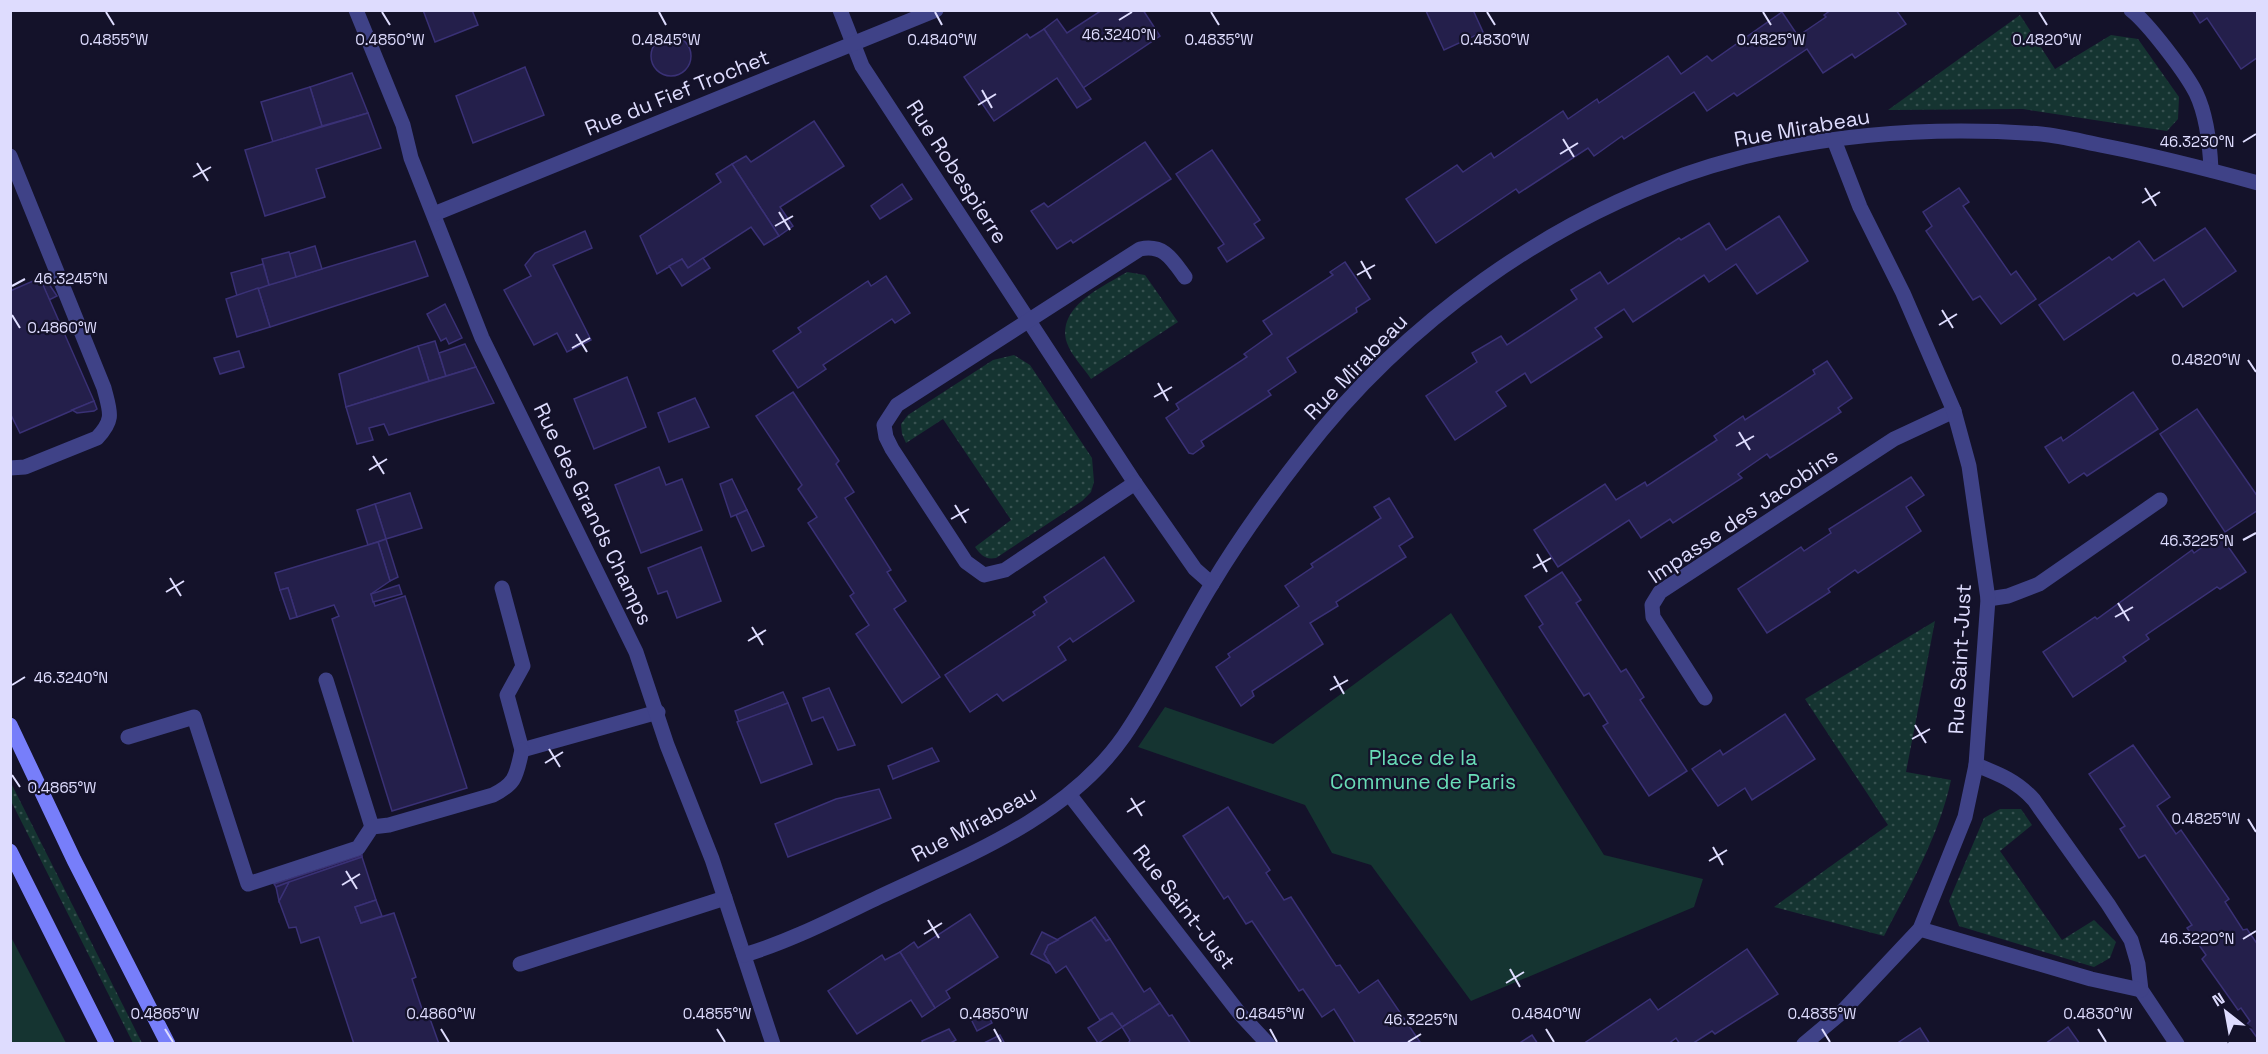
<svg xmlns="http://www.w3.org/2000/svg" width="2268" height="1054" font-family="'Space Grotesk',sans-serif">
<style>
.grass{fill:url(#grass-dots)}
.park{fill:#153431}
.building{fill:#241f4b;stroke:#3a3176;stroke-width:1.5}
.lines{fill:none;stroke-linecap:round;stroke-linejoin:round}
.lane{stroke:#3f4287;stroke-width:15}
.street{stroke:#3f4287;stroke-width:15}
.secondary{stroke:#777efa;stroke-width:15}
.ticks{fill:none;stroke:#dedcfe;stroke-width:2}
.labels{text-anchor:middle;stroke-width:4.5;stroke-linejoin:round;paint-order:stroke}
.street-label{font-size:21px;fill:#dedcfe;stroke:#14122a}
.park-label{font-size:21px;fill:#69ddb7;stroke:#14122a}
.ticks-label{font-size:15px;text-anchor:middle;fill:#dedcfe;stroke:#14122a;stroke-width:4.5;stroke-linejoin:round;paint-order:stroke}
</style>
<defs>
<pattern id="grass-dots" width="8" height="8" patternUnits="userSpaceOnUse" patternTransform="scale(1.5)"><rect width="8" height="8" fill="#153431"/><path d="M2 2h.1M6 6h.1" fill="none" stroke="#375150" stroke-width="1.8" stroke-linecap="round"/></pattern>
</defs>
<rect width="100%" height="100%" fill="#14122a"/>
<g class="grass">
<path d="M2020 15 2055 69 2111 35 2138 39 2179 97 2178 119 2167 131 2023 109 1888 110Z"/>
<path d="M1127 272 1145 275 1178 322 1091 379C1084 368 1071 355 1067 343 1056 306 1103 287 1127 272Z"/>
<path d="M1014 355 1030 365 1092 458 1094 482 1091 492 1082 501 996 558C985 560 981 555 975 547L1011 520 943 419 906 443 902 434 901 424 908 415 993 360Z"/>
<path d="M1935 621 1906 772 1951 780C1939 836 1910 886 1884 936L1774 907 1888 825 1805 699Z"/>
<path d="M10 781 142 1043H133L11 801Z"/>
<path d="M2000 809H2021L2032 825 2000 851 2062 940 2094 920 2116 942 2110 958 2094 967 1959 926 1949 901 1984 818Z"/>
</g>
<g class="park">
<path d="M1451 613 1604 855 1703 879 1694 907 1471 1001 1371 865 1332 853 1305 805 1138 747 1165 707 1273 744Z"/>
<path d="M10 935 66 1043H11Z"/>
</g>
<g class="building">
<path d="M423 10H472L478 25 435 42Z"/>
<path d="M1102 10H1143L1160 36 1083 88 1044 29 1057 19 1067 33Z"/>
<path d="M1473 10 1483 32 1444 50 1426 11 1417 10Z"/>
<path d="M1831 10H1896L1906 24 1855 58 1852 54 1823 73 1807 49 1737 96 1734 93 1707 111 1694 92 1624 139 1622 136 1594 156 1588 148 1519 193 1516 189 1436 243 1406 199 1457 165 1463 172 1491 153 1494 158 1563 111 1568 119 1597 99 1599 103 1668 56 1681 74 1707 56 1712 61 1782 12 1798 36 1826 17 1824 15Z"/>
<path d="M2192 10H2258V57L2241 69 2207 18 2200 23Z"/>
<path d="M1044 29 1091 99 1077 108 1057 78 994 121 964 77 1027 34 1030 38Z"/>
<circle cx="671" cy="56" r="20"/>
<path d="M525 67 544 115 473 143 456 96Z"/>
<path d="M352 73 368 113 322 126 310 87Z"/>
<path d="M310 87 322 126 273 142 261 102Z"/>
<path d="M368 113 381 148 316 169 325 197 265 216 245 150Z"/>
<path d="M814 121 844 166 780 207 793 226 779 236 732 164 746 156 751 162Z"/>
<path d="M1145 142 1171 179 1073 243 1071 240 1057 249 1031 211 1044 203 1048 207Z"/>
<path d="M1212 150 1260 220 1254 224 1264 238 1227 262 1218 248 1224 244 1176 174Z"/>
<path d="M732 164 779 236 764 245 751 227 688 268 682 259 657 274 640 236 721 182 716 174Z"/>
<path d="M902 184 912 199 880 219 871 206Z"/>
<path d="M1959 188 1969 202 1963 206 2011 275 2016 271 2036 299 2001 324 1980 296 1973 300 1926 231 1932 226 1923 212Z"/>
<path d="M1779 216 1808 261 1757 294 1736 264 1709 282 1704 275 1633 322 1624 309 1595 328 1602 337 1531 383 1525 373 1496 392 1506 406 1455 440 1426 396 1477 362 1472 353 1501 336 1507 345 1577 299 1571 290 1600 272 1608 284 1679 238 1681 240 1709 223 1726 250Z"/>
<path d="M2205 228 2236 271 2183 307 2164 279 2137 296 2134 293 2064 340 2039 305 2109 257 2112 260 2139 241 2154 261Z"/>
<path d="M585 231 592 248 553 265 591 340 567 352 557 333 534 345 504 290 531 276 525 265 535 253Z"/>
<path d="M415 241 428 276 270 327 258 288Z"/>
<path d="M315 246 322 269 296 277 289 254Z"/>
<path d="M289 252 296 277 269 285 262 259Z"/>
<path d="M703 258 710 268 682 286 669 266 682 259 688 268Z"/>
<path d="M1345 262 1370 299 1356 308 1357 312 1287 358 1296 372 1268 391 1271 395 1201 441 1204 446 1193 454 1189 453 1166 418 1179 409 1176 404 1247 357 1244 354 1272 334 1263 321 1333 275 1330 272Z"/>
<path d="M263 264 269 285 237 296 231 273Z"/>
<path d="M886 276 910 313 895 323 892 319 823 365 826 369 798 388 773 351 801 332 798 328 868 281 871 286Z"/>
<path d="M40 278 47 281 57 296 49 300Z"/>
<path d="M40 278 94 401 20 433 10 413V291Z"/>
<path d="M258 288 270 327 237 337 226 299Z"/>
<path d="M445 304 462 338 449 344 446 338 441 341 427 314Z"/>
<path d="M435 341 446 376 429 381 418 346Z"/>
<path d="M465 344 476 367 446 376 439 353Z"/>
<path d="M418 346 429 381 346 407 339 374Z"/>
<path d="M239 351 244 367 220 374 214 358Z"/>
<path d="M1827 361 1852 398 1838 408 1841 412 1770 458 1767 454 1738 474 1742 478 1673 523 1670 519 1641 538 1629 520 1558 567 1534 530 1605 484 1616 500 1645 482 1647 486 1717 440 1714 436 1743 416 1745 420 1815 374 1813 370Z"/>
<path d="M476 367 494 403 389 435 384 424 369 428 373 440 357 444 346 407Z"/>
<path d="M627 377 646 427 594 449 574 399Z"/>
<path d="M793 392 839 461 836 464 854 492 845 498 891 570 887 572 906 601 894 609 940 677 902 703 856 634 869 625 850 596 854 593 808 523 817 517 798 489 802 485 756 416Z"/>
<path d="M2133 392 2158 429 2087 476 2084 473 2069 483 2045 447 2061 437 2063 441Z"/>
<path d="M695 398 709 427 669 442 658 413Z"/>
<path d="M94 401 97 409 94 411 77 413 72 410Z"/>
<path d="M2197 409 2258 497V510L2225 532 2160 434Z"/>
<path d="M659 467 666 485 682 479 702 530 641 553 615 485Z"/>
<path d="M1911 477 1924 495 1906 507 1921 531 1858 573 1855 570 1828 589 1830 592 1767 633 1738 589 1801 547 1804 551 1831 533 1829 529Z"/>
<path d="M732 479 747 510 731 517 720 484Z"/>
<path d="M410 493 422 528 386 539 375 504Z"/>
<path d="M1389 498 1413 537 1399 546 1406 557 1336 602 1338 606 1310 623 1323 644 1252 691 1254 696 1241 706 1216 667 1230 657 1228 654 1299 606 1285 586 1313 567 1311 564 1381 518 1374 507Z"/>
<path d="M375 504 386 539 368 545 357 510Z"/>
<path d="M747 510 764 546 752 551 736 515Z"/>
<path d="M2220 535 2246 572 2220 589 2217 587 2146 635 2149 639 2123 657 2126 661 2073 697 2043 652 2095 617 2097 619 2192 550 2194 553Z"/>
<path d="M386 539 398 577 390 581 378 542Z"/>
<path d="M378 542 390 581 371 594 375 606 405 596 467 788 392 811 332 619 339 616 334 605 297 617 288 588 280 590 275 573Z"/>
<path d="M701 547 721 601 677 618 667 591 658 594 648 568Z"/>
<path d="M1104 557 1134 601 1073 642 1070 638 1058 647 1066 660 1003 701 997 694 970 712 945 675 1035 615 1033 612 1047 602 1044 597Z"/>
<path d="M1562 572 1581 600 1576 603 1621 672 1626 669 1644 697 1640 700 1687 771 1649 796 1603 726 1608 723 1589 693 1584 696 1539 627 1543 624 1525 596Z"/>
<path d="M399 585 402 594 373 602 371 594Z"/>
<path d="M288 588 297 617 290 619 280 590Z"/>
<path d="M829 688 855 745 838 750 823 717 812 721 803 698Z"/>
<path d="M783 692 788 703 739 722 735 711Z"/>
<path d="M788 703 812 764 761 783 737 722Z"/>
<path d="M1785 714 1815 759 1752 800 1745 788 1718 806 1692 769 1720 750 1723 755Z"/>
<path d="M2133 745 2170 797 2157 806 2176 834 2181 830 2229 899 2225 902 2243 930 2247 929 2258 945V1039L2247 1024 2250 1021 2241 1008 2238 1010 2202 959 2206 955 2187 928 2192 925 2145 855 2139 858 2120 829 2125 826 2089 774Z"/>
<path d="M932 748 939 761 893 779 888 766Z"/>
<path d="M879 789 891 818 788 857 775 824 836 799Z"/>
<path d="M1228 807 1270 870 1266 873 1284 900 1291 897 1336 966 1340 965 1359 993 1378 980 1420 1042 1356 1044 1334 1009 1322 1017 1303 989 1299 991 1252 921 1246 924 1228 896 1224 899 1183 836Z"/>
<path d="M362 855V857L276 887 274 884Z"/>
<path d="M362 857 376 900 355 907 361 923 394 913 416 977 412 979 425 1018 429 1016 439 1044H354L319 937 301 943 296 927 289 928 279 901 289 882Z"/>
<path d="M289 882 279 901 276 887Z"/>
<path d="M376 900 382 916 361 923 355 907Z"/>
<path d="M970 914 998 957 946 991 950 998 935 1008 900 952 914 942 918 948Z"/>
<path d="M1095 917 1110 939 1106 941 1091 920Z"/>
<path d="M1091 920 1106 941 1110 939 1144 992 1150 988 1160 1003 1122 1027 1112 1013 1100 1020 1066 966 1056 973 1044 954 1048 945Z"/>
<path d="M1042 932 1058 940 1048 945 1044 954 1050 964 1031 954Z"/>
<path d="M1747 949 1778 994 1715 1034 1712 1031 1692 1044H1680L1676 1038 1668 1044H1583L1650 999 1658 1010Z"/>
<path d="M900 952 935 1008 922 1017 911 1000 857 1034 828 991 882 955 885 960Z"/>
<path d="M1160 1003 1169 1016 1172 1015 1191 1044H1128L1130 1040 1122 1027Z"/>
<path d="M986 1011 992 1023 977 1031 971 1019Z"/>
<path d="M1112 1013 1122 1027 1098 1043 1088 1028Z"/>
<path d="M2068 1027 2080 1044H2045Z"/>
<path d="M1920 1028 1930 1044H1896Z"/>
<path d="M949 1029 956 1040 949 1044H923L922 1041Z"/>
<path d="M1000 1035 1005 1044H982Z"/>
<path d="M1532 1035 1538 1044H1518Z"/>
</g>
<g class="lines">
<g class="lane">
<path d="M502 588 523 666 507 695 522 750 658 712"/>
<path d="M326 680 372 827"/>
<path d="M128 737 194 717 248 884 358 848 372 827 389 825 493 795C517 783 516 775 522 750"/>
<path d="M520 964 725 898"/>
</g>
<g class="street">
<path d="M356 10 403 125 411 158 482 338 636 652 667 745 712 859 773 1044"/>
<path d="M840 10 862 66 1135 483 1195 569 1212 584"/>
<path d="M2131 10C2148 23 2186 73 2196 93 2207 116 2210 145 2211 170"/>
<path d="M10 156 104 388C110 412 115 419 97 438L25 467 10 468"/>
<path d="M434 214 936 10"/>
<path d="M1135 483 1005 570 984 575 966 562 892 449 886 437 884 425 897 405 1140 249C1164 244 1172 259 1185 277"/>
<path d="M1988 599 2008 596 2039 584 2160 500"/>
<path d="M1705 698 1653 617 1652 605 1660 592 1894 439 1954 411"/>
<path d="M1976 765C1999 774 2017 781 2034 800L2108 904 2131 940 2138 964 2141 990 2177 1044"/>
<path d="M1069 794 1240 1014 1268 1044"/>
<path d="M1920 929 2091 979 2141 990"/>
<path d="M744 955C791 941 835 918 879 897 966 856 1067 818 1124 736 1157 688 1181 634 1212 584 1239 539 1270 496 1302 455 1403 323 1552 215 1711 166 1817 134 1931 126 2041 134 2062 136 2084 142 2105 146 2156 156 2207 169 2258 183"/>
<path d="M1804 1044 1841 1013 1920 929 1965 817 1976 765 1988 599 1969 466 1954 411 1903 293 1860 207 1834 140"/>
</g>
<g class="secondary">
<path d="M10 725 74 860 168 1044"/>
<path d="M10 851 107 1044"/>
</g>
</g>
<path class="ticks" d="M106 12 114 25M382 12 390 25M659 12 666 25M935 12 942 25M1211 12 1219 25M1487 12 1495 25M1763 12 1771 25M2039 12 2047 25M1119 20 1132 12M982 90 992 108M978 105 996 94M1563 139 1574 157M2243 142 2256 134M1560 154 1578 143M197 163 208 181M193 177 211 167M2145 188 2156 206M2142 203 2160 192M779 212 790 230M775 226 793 216M1361 261 1371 279M1357 275 1375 265M12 286 25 279M1942 310 1953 328M12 315 20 328M1939 325 1957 314M576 334 587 352M572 348 590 338M2248 360 2256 372M1158 383 1168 401M1154 397 1172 387M1739 432 1750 450M1736 446 1754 436M373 456 384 474M369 470 387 459M955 505 966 523M951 519 969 509M2243 540 2256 533M1537 554 1547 572M1533 568 1551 558M170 578 181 596M166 592 184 581M2118 603 2129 621M2115 617 2133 607M752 627 763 645M748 641 766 630M1334 676 1344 694M12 685 25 677M1330 690 1348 680M1915 725 1926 743M1912 739 1930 729M549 749 560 767M545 763 563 752M12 775 20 787M1131 798 1142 816M1127 812 1145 801M2248 819 2256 832M1713 847 1723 865M1709 861 1727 850M346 871 357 889M342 885 360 874M928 920 939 938M924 934 942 923M2243 939 2256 931M1510 969 1520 987M1506 983 1524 972M165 1029 173 1042M441 1029 449 1042M717 1029 725 1042M994 1029 1001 1042M1270 1029 1277 1042M1546 1029 1554 1042M1822 1029 1830 1042M2098 1029 2106 1042M1408 1042 1421 1034"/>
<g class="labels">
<g class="street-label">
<text transform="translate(677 93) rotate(-22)" y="7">Rue du Fief Trochet</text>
<text transform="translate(1802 128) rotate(-10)" y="7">Rue Mirabeau</text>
<text transform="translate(957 172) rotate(57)" y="7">Rue Robespierre</text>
<text transform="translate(1356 367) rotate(-46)" y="7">Rue Mirabeau</text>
<text transform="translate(593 514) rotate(64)" y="7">Rue des Grands Champs</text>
<text transform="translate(1743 516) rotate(-34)" y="7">Impasse des Jacobins</text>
<text transform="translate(1960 659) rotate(-87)" y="7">Rue Saint-Just</text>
<text transform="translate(974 824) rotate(-28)" y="7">Rue Mirabeau</text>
<text transform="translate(1184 907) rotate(52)" y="7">Rue Saint-Just</text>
</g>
<g class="park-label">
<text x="1423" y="765">Place de la<tspan x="1423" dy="24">Commune de Paris</tspan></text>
</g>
</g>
<g class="ticks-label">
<text x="1119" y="40">46.3240°N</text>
<text x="114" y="45">0.4855°W</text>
<text x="390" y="45">0.4850°W</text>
<text x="666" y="45">0.4845°W</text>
<text x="942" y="45">0.4840°W</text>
<text x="1219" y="45">0.4835°W</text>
<text x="1495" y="45">0.4830°W</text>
<text x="1771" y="45">0.4825°W</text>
<text x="2047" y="45">0.4820°W</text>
<text x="2197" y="147">46.3230°N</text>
<text x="71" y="284">46.3245°N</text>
<text x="62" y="333">0.4860°W</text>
<text x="2206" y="365">0.4820°W</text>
<text x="2197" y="546">46.3225°N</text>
<text x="71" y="683">46.3240°N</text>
<text x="62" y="793">0.4865°W</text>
<text x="2206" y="824">0.4825°W</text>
<text x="2197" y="944">46.3220°N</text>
<text x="165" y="1019">0.4865°W</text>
<text x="441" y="1019">0.4860°W</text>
<text x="717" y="1019">0.4855°W</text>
<text x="994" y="1019">0.4850°W</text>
<text x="1270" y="1019">0.4845°W</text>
<text x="1546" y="1019">0.4840°W</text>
<text x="1822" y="1019">0.4835°W</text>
<text x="2098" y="1019">0.4830°W</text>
<text x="1421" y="1025">46.3225°N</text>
</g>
<rect width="2268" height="1054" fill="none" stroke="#dedcfe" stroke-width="24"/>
<g transform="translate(2226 1012) rotate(329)" stroke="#14122a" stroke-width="4.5" paint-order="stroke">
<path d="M0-4.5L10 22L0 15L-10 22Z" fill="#dedcfe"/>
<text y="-9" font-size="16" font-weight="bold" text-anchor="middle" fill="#dedcfe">N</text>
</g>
</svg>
